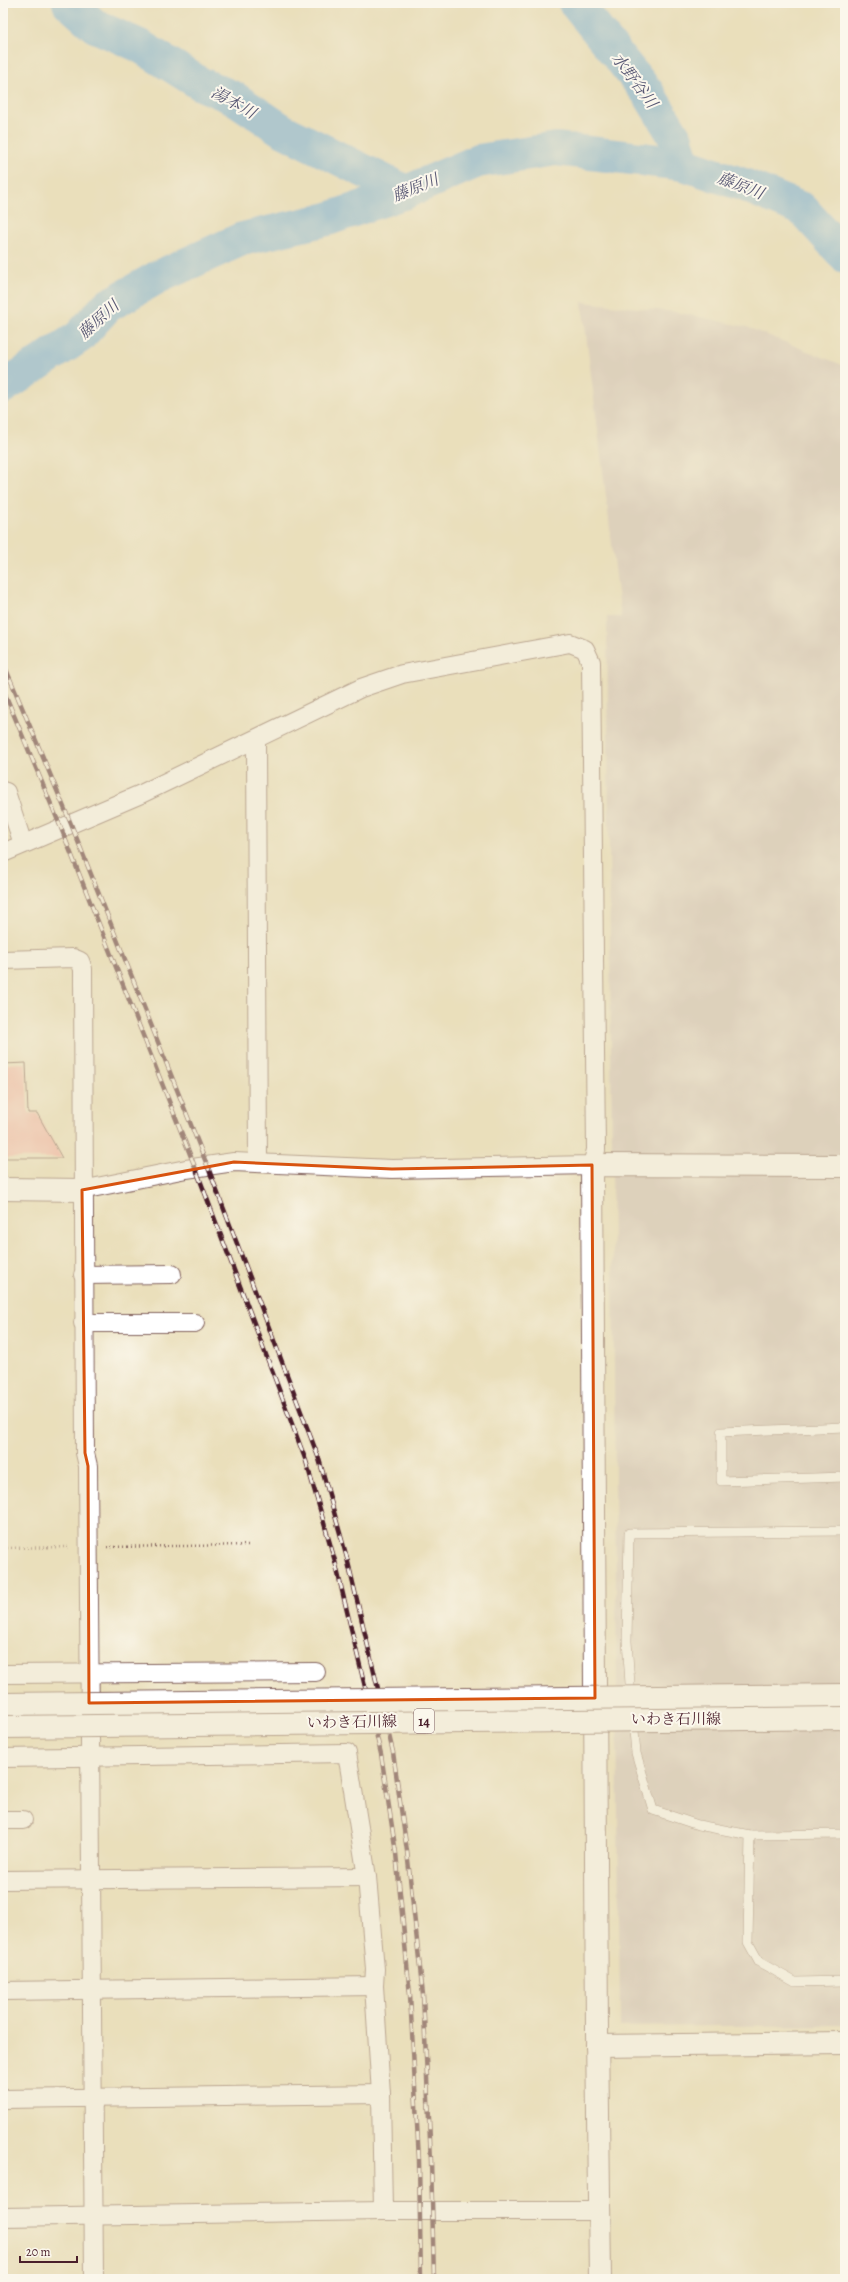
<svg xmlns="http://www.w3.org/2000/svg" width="848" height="2282" font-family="Alegreya,'Noto Serif JP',serif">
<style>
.industrial{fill:#cfc0bb}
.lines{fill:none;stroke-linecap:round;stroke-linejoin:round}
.river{stroke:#6bacdf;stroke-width:34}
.building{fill:#f6a69c}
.lane-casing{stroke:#82625d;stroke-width:10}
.street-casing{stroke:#82625d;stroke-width:20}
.secondary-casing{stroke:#82625d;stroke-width:24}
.path{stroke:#82625d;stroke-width:2.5;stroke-dasharray:1 3;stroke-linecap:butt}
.lane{stroke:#fff;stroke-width:9}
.street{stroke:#fff;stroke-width:18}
.secondary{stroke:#fff;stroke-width:22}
.rail-casing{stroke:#4a1f2b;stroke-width:4.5}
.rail{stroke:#fbf7ec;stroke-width:3;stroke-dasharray:9;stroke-linecap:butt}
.primary-bridge-casing{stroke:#82625d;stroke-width:24;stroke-linecap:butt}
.primary-bridge{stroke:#fff;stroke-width:22}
.marked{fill:none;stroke:#d8530f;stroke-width:3;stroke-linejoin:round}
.labels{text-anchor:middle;stroke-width:4;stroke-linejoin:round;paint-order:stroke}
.shield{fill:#fbf7ec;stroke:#7f6065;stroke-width:1}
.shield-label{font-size:14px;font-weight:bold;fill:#4a1f2b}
.street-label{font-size:15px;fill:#4a1f2b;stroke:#fbf7ec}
.water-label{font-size:16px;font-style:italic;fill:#575773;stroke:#fbf7ec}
</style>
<rect width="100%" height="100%" fill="#fbf7ec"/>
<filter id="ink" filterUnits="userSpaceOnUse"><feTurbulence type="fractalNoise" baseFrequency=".025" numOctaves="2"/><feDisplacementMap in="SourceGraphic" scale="8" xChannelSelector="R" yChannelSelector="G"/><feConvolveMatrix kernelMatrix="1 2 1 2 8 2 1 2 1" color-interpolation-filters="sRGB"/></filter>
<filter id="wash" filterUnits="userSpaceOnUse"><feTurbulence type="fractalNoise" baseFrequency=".012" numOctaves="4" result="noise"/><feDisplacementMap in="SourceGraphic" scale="16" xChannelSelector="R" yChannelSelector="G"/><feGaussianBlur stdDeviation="0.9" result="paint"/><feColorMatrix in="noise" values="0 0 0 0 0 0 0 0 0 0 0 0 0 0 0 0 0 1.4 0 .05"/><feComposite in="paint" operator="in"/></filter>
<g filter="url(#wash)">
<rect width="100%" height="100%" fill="#eadfbb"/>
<path class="industrial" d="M582 302 676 312 747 327 845 366V2025L620 2027 607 617H621Z"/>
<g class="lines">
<g class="river">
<path d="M69 3 95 26 140 46 201 84 234 98 282 130 406 192"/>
<path d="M575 3 648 93 676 139 683 164"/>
<path d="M3 387 79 337 107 306 158 277 242 239 328 219 406 192 478 161 556 149 683 164 744 185 802 209 845 256"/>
</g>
</g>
<g id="blocks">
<path class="building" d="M26 1063 28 1113H37L62 1158H3V1064Z"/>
</g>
</g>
<g filter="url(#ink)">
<use href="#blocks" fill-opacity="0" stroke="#82625d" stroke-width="1"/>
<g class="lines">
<defs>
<g id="lane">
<path d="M845 1427 721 1432V1481L845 1477"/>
<path d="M631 1698 627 1641 629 1533 845 1531"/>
<path d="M633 1719 636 1753 653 1810 698 1825 750 1835 845 1834"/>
<path d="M750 1835 748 1942 759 1962 795 1982 845 1981"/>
</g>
<g id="street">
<path d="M256 740 258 1163"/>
<path d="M3 791 6 792 23 844"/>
<path d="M3 853 141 794 361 688 402 674 570 643 585 649 591 662 596 1150 592 1165 392 1169 234 1162 186 1169 82 1190"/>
<path d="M3 960 73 958 80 961 83 969 85 1453 88 1466 94 2279"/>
<path d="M83 1275 172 1274"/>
<path d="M83 1323H195"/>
<path d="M3 1674 316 1672"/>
<path d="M3 1758 347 1753 367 1877 375 1969 374 1986 381 2094 383 2211"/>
<path d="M3 1820H23"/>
<path d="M3 1880 367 1877"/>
<path d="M3 1991 374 1986"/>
<path d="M3 2099 381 2094"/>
<path d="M3 2217 383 2211H599"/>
</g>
<g id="secondary">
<path d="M3 1189 82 1190"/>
<path d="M597 2046 845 2043"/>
<path d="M600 2279 597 2032 592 1165 845 1166"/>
</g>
</defs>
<use href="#lane" class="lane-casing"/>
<use href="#street" class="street-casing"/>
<use href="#secondary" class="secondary-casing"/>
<g class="path">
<path d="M107 1547 251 1545"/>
<path d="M3 1548 70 1547"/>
</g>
<use href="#lane" class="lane"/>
<use href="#street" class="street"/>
<use href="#secondary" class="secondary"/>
<defs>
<g id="rail">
<path d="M3 662 71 824 209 1170 319 1459 347 1558 393 1752 407 1851 423 1995 431 2160 434 2279"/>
<path d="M3 689 61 828 197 1172 306 1461 335 1561 381 1754 396 1853 410 1995 419 2160 421 2279"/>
</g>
</defs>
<use href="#rail" class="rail-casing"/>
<use href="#rail" class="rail"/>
<defs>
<g id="primary-bridge">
<path d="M3 1704 845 1695"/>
<path d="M3 1727 845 1718"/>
</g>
</defs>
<use href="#primary-bridge" class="primary-bridge-casing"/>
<use href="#primary-bridge" class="primary-bridge"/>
</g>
</g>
<path d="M0 0H848V2282H0ZM234 1162 392 1169 592 1165 595 1698 89 1703 88 1466 85 1453 82 1190Z" fill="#eadfbb" fill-opacity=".55" fill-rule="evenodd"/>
<path class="marked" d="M234 1162 392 1169 592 1165 595 1698 89 1703 88 1466 85 1453 82 1190Z"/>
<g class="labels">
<rect class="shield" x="414" y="1709" width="20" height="24" rx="3"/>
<g class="shield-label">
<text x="424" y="1726">14</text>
</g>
<g class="street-label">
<text x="676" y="1724">いわき石川線</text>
<text transform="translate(352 1722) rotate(-1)" y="5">いわき石川線</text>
</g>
<g class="water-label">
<text transform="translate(635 80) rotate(53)" y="6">水野谷川</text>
<text transform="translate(234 102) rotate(29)" y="6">湯本川</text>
<text transform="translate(741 185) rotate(21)" y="6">藤原川</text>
<text transform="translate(415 187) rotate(-22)" y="6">藤原川</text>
<text transform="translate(98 319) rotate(-42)" y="6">藤原川</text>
</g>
</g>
<rect width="848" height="2282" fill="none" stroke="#fbf7ec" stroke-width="16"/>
<path d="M20 2256v6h57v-6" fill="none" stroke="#4a1f2b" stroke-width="2"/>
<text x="26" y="2256" font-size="12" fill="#4a1f2b" stroke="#fbf7ec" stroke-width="3" paint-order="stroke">20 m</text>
</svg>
